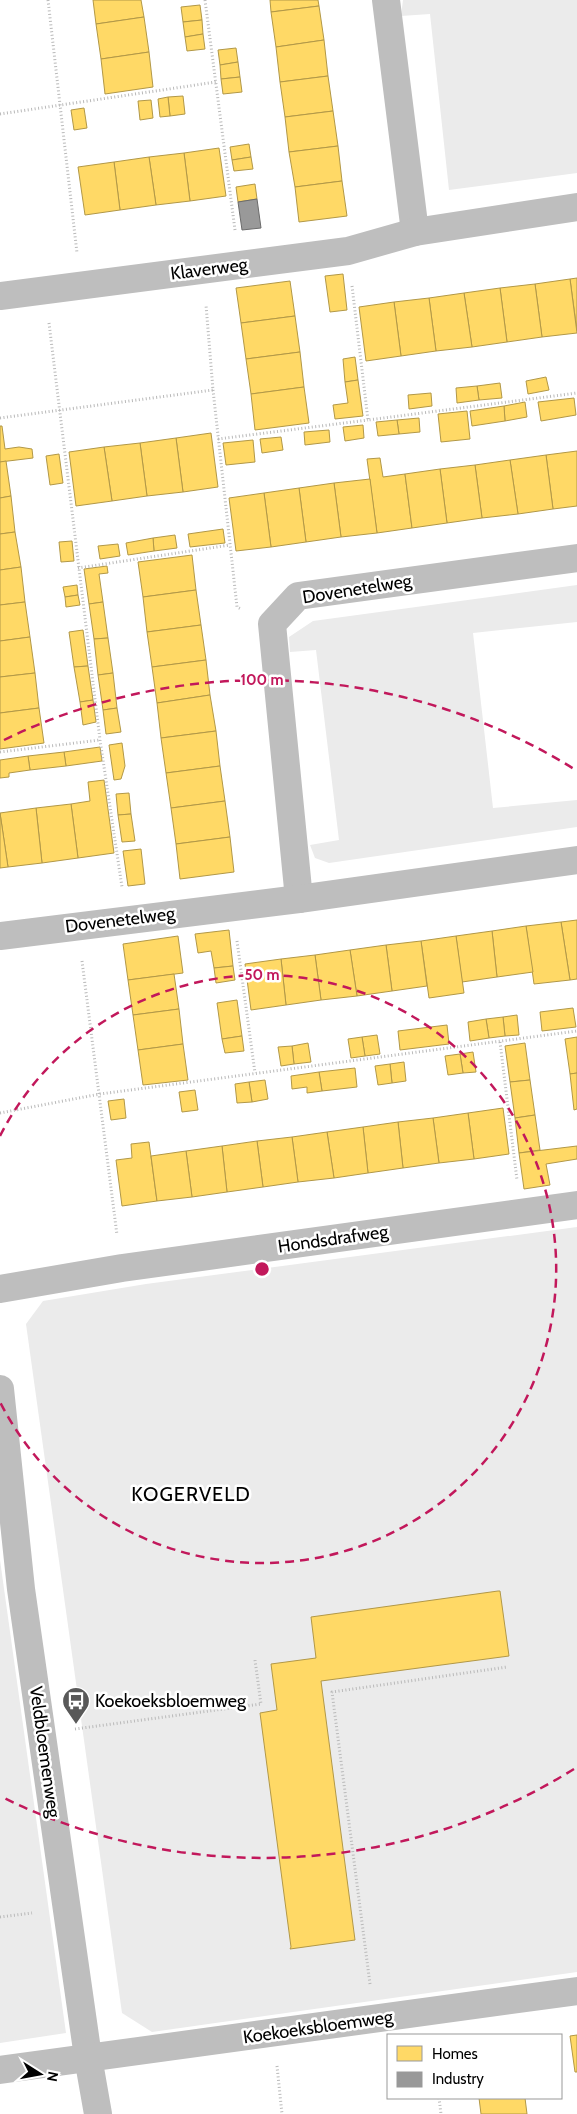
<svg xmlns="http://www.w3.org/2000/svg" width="577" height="2114" font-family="Cabin,sans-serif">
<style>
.green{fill:#ebebeb}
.homes{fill:#ffd966;stroke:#b29847}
.industry{fill:#999;stroke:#6b6b6b}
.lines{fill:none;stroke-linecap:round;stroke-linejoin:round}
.path{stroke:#b9b9b9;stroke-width:3;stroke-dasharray:1 2.5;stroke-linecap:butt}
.street{stroke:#bebebe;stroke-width:28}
.ring{fill:none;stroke:#c2185b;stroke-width:2.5;stroke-dasharray:9 6}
.labels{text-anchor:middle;stroke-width:5;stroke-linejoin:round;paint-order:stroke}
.street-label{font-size:18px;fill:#000;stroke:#fff}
.poi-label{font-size:18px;fill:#000;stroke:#fff;text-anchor:start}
.quarter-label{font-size:20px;letter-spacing:1px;fill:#000;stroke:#fff}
.centre{fill:#c2185b;stroke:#fff;stroke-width:2.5}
.ring-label{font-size:15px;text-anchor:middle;font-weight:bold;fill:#c2185b;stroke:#fff;stroke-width:5;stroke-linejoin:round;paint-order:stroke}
</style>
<rect width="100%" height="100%" fill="#fff"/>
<g class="green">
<path d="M403 0H577V173L449 190 430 14 401 16Z"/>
<path d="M577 585V622L473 633 493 808 577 800V827L329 863 315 858 310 845 339 840 316 650 290 652 289 637 313 621Z"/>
<path d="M577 1227V1972L152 2032 122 2013 26 1324 43 1301 146 1284Z"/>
<path d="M0 1560 66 2033 0 2043Z"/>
</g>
<g class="homes">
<path d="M93 0H141L144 17 96 24Z"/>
<path d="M270 0H318L319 6 271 12Z"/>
<path d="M200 5 202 20 183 22 181 7Z"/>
<path d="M319 6 324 40 276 47 271 12Z"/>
<path d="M144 17 149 52 101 59 96 24Z"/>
<path d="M202 20 203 34 185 37 183 22Z"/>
<path d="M203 34 205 49 187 51 185 37Z"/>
<path d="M324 40 328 76 280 82 276 47Z"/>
<path d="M236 48 238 62 220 65 218 50Z"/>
<path d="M149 52 153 87 105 94 101 59Z"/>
<path d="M238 62 240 77 221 79 220 65Z"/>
<path d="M328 76 333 111 285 117 280 82Z"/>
<path d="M240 77 242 92 223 94 221 79Z"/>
<path d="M183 96 185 114 170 116 168 97Z"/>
<path d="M168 97 170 116 160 117 158 99Z"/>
<path d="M151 100 153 118 140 120 138 101Z"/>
<path d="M84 108 87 128 74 130 71 110Z"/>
<path d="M333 111 338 146 289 152 285 117Z"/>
<path d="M249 144 251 157 232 160 230 147Z"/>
<path d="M338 146 342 181 295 187 289 152Z"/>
<path d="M219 148 226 196 190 201 184 153Z"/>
<path d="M184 153 190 201 156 205 149 157Z"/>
<path d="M149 157 156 205 120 210 114 162Z"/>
<path d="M251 157 253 169 234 171 232 160Z"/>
<path d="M114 162 120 210 85 215 78 167Z"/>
<path d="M342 181 347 216 299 222 295 187Z"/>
<path d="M255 184 257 199 238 202 236 187Z"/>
<path d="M343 274 347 310 330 312 325 276Z"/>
<path d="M577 278V331L570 279Z"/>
<path d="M570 279 577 333 542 337 535 284Z"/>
<path d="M290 281 295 316 241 323 236 288Z"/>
<path d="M535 284 542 337 507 342 500 288Z"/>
<path d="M500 288 507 342 472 347 464 293Z"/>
<path d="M464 293 472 347 436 351 429 298Z"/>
<path d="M429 298 436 351 401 356 394 302Z"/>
<path d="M394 302 401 356 366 361 359 307Z"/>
<path d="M295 316 300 352 246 359 241 323Z"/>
<path d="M300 352 304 387 251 394 246 359Z"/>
<path d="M355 357 358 380 345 382 343 359Z"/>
<path d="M546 377 549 390 528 394 526 381Z"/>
<path d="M358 380 363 416 335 419 333 405 348 403 345 382Z"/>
<path d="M500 383 502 398 479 400 477 386Z"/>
<path d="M477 386 479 400 457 403 456 388Z"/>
<path d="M304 387 309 423 255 430 251 394Z"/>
<path d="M431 393 432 406 409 409 408 395Z"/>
<path d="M574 398 576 415 541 421 538 402Z"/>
<path d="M525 402 527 417 505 421 504 406Z"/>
<path d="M504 406 505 421 472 426 470 411Z"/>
<path d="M467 411 470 439 441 442 438 414Z"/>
<path d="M419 418 420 432 399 434 397 420Z"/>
<path d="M397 420 399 434 378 436 376 422Z"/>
<path d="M363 425 364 438 345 441 343 427Z"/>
<path d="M0 426H2L5 449 19 447 32 449 33 458 0 462Z"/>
<path d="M329 430 330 442 305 445 304 432Z"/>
<path d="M211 433 218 487 183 492 176 438Z"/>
<path d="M281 437 283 450 262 453 260 439Z"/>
<path d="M176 438 183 492 147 496 140 443Z"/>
<path d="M253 440 255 462 226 465 223 443Z"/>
<path d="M140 443 147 496 112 501 104 447Z"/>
<path d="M104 447 112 501 76 506 69 452Z"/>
<path d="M577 451V506L553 509 546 455Z"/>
<path d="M59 454 63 483 50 485 46 456Z"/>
<path d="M546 455 553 509 518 514 510 460Z"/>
<path d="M380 458 383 477 405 474 412 528 377 533 367 459Z"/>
<path d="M510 460 518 514 482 518 475 465Z"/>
<path d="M6 461 11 496 0 498V462Z"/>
<path d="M475 465 482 518 447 523 440 469Z"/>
<path d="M440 469 447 523 412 528 405 474Z"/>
<path d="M370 479 377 533 341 537 334 483Z"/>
<path d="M334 483 341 537 306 542 299 488Z"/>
<path d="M299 488 306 542 271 547 264 493Z"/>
<path d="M264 493 271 547 236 551 229 498Z"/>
<path d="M11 496 15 532 0 534V498Z"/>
<path d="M223 529 225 543 190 547 188 534Z"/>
<path d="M15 532 21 567 0 570V534Z"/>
<path d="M175 535 177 548 154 551 153 538Z"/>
<path d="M153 538 154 551 128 555 126 543Z"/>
<path d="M72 541 74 561 61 562 59 542Z"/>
<path d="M118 544 120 556 100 559 98 546Z"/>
<path d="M192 555 196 590 143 597 138 562Z"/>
<path d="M107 566 108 573 99 574 103 602 89 604 84 569Z"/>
<path d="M21 567 25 602 0 605V570Z"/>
<path d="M77 585 78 595 65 597 63 587Z"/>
<path d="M196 590 201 625 147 632 143 597Z"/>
<path d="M78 595 80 605 66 607 65 597Z"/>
<path d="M25 602 30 637 0 641V605Z"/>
<path d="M103 602 108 638 94 639 89 604Z"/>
<path d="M201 625 206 660 152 667 147 632Z"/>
<path d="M83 630 88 666 74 667 69 632Z"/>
<path d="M30 637 35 673 0 677V641Z"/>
<path d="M108 638 113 673 98 675 94 639Z"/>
<path d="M206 660 210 695 157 703 152 667Z"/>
<path d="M88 666 93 700 80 702 74 667Z"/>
<path d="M35 673 39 708 0 713V677Z"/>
<path d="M113 673 117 708 103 710 98 675Z"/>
<path d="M210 695 216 731 161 738 157 703Z"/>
<path d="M93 700 96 722 83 725 80 702Z"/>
<path d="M39 708 44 743 0 749V713Z"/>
<path d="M117 708 121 732 106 734 103 710Z"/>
<path d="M216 731 220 766 166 773 161 738Z"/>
<path d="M122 743 125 766 121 779 114 780 109 745Z"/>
<path d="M100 747 102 761 66 766 64 752Z"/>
<path d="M64 752 66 766 30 770 28 756Z"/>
<path d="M28 756 30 770 9 773V777L0 778V760Z"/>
<path d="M220 766 225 801 171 808 166 773Z"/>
<path d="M104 780 114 853 78 858 71 804 90 801 88 782Z"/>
<path d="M129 793 131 814 118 815 116 794Z"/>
<path d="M225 801 230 837 176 844 171 808Z"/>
<path d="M71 804 78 858 42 863 36 808Z"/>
<path d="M36 808 42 863 8 867 0 813Z"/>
<path d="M0 813 8 867 0 868Z"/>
<path d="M131 814 135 841 122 842 118 815Z"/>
<path d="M230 837 234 872 180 879 176 844Z"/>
<path d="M141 849 145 884 128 886 123 851Z"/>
<path d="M577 920V979L570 980 561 922Z"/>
<path d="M561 922 570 980 534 984 526 926Z"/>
<path d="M526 926 533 972 497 977 492 931Z"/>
<path d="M229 930 233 966 214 968 211 951 198 953 195 934Z"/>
<path d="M492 931 497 977 462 982 456 936Z"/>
<path d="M178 936 183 973 128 980 123 944Z"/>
<path d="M456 936 464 993 429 998 421 941Z"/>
<path d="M421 941 427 986 392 991 386 945Z"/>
<path d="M386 945 392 991 357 996 350 950Z"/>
<path d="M350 950 357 996 321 1000 315 955Z"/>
<path d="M315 955 321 1000 286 1005 281 959Z"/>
<path d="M281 959 286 1005 251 1010 245 964Z"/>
<path d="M233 966 235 980 216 983 214 968Z"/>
<path d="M174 974 179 1009 133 1015 128 980Z"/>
<path d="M237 1000 242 1036 222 1039 217 1003Z"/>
<path d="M573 1008 576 1027 542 1031 540 1012Z"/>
<path d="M179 1009 183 1044 138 1050 133 1015Z"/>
<path d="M517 1015 519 1035 505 1036 503 1017Z"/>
<path d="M503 1017 505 1036 489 1038 486 1019Z"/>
<path d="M486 1019 489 1038 470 1041 468 1022Z"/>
<path d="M447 1025 449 1044 400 1050 398 1031Z"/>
<path d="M377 1035 380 1054 365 1056 362 1037Z"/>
<path d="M242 1036 244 1051 225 1053 222 1039Z"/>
<path d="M362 1037 365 1056 351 1058 348 1039Z"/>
<path d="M577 1037V1073L570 1074 565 1039Z"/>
<path d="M308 1043 311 1062 294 1064 292 1046Z"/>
<path d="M525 1043 530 1080 510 1082 505 1046Z"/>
<path d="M183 1044 188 1080 143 1085 138 1050Z"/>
<path d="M292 1046 294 1064 281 1066 278 1047Z"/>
<path d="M473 1052 476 1072 463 1073 460 1054Z"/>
<path d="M460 1054 463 1073 448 1075 445 1056Z"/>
<path d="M404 1062 406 1081 392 1083 390 1064Z"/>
<path d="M390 1064 392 1083 378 1085 375 1066Z"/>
<path d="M355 1068 357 1087 322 1091 319 1072Z"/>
<path d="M319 1072 322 1091 307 1093V1087L292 1089 291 1076Z"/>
<path d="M577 1073V1109L574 1110 570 1074Z"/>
<path d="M265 1080 268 1099 252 1102 249 1082Z"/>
<path d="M530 1080 535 1115 515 1118 510 1082Z"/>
<path d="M249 1082 252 1102 237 1103 235 1084Z"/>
<path d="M195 1090 198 1110 182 1112 179 1092Z"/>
<path d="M124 1099 126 1118 111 1120 108 1101Z"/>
<path d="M503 1108 509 1154 474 1159 468 1113Z"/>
<path d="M468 1113 474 1159 439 1163 433 1118Z"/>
<path d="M535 1115 540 1150 519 1153 515 1118Z"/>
<path d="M433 1118 439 1163 403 1168 398 1122Z"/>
<path d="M398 1122 403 1168 368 1173 363 1127Z"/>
<path d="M363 1127 368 1173 334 1178 327 1132Z"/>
<path d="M327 1132 334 1178 298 1182 292 1137Z"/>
<path d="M292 1137 298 1182 263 1187 257 1141Z"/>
<path d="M257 1141 263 1187 227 1192 222 1146Z"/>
<path d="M149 1142 157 1201 122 1206 116 1160 132 1158 131 1144Z"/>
<path d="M222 1146 227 1192 192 1197 186 1151Z"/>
<path d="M577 1146V1159L546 1164 550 1185 524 1189 519 1153Z"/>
<path d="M186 1151 192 1197 157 1201 151 1156Z"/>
<path d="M498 1591H500L509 1656 321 1681 355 1940 290 1949 291 1947 260 1713 277 1710 271 1664 316 1658 311 1617Z"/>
<path d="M577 2035V2072H575L570 2036Z"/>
<path d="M479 2098H525L527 2114H481Z"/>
</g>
<path class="industry" d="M257 199 261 228 242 230 238 202Z"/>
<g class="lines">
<g class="path">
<path d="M48 0 77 253"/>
<path d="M205 0 235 230"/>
<path d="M0 114 216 82"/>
<path d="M352 286 368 420 577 393"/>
<path d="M49 323 100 740 122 887"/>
<path d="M213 390 237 607 241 609"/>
<path d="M0 418 213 390 206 305"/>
<path d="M218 439 368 420"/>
<path d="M78 568 230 545"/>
<path d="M0 752 100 740"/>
<path d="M237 941 255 1073"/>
<path d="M82 961 117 1235"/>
<path d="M500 1042 517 1180"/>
<path d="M0 1113 100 1094 577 1031"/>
<path d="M75 1729 261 1704 255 1660"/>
<path d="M0 1917 32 1913"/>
<path d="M370 1984 332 1692 507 1667"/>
<path d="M277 2066 282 2114"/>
<path d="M439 2098 441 2114"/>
</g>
<g class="street">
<path d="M386 0 415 232"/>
<path d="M0 296 348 251 415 232 577 207"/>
<path d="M299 899 272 624 298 596 577 558"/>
<path d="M0 936 299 899 577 860"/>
<path d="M0 1289 122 1268 577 1205"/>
<path d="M0 1389 21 1589 88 2057 98 2114"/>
<path d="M0 2070 577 1991"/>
</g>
</g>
<g class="ring">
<path d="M0 1136A294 294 0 1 1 0 1402"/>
<path d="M574 1769A589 589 0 0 1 4 1798M4 740A589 589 0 0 1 574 769"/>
</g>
<defs>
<symbol id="bus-pin" viewBox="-11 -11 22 30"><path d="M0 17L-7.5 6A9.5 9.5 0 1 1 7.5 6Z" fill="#595959" stroke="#fff"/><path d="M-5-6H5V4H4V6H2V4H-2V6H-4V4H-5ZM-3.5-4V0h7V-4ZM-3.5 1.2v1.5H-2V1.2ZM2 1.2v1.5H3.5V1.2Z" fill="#fff"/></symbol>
</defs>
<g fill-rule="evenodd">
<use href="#bus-pin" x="60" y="1685" width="32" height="43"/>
</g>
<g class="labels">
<g class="street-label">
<text transform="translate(209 269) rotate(-7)" y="6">Klaverweg</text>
<text transform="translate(357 589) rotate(-9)" y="6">Dovenetelweg</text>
<text transform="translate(120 920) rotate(-7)" y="6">Dovenetelweg</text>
<text transform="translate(333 1239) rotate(-8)" y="6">Hondsdrafweg</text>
<text transform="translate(45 1752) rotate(82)" y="6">Veldbloemenweg</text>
<text transform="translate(318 2027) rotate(-8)" y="6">Koekoeksbloemweg</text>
</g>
<g class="poi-label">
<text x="95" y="1707">Koekoeksbloemweg</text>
</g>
<g class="quarter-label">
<text x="191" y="1501">KOGERVELD</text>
</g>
</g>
<circle cx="262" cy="1269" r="8" class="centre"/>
<g class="ring-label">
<text x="262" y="685">100 m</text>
<text x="262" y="980">50 m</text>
</g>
<rect x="387" y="2034" width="175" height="65" fill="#ffffff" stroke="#999999"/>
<rect x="397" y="2046" width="25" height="15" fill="#ffd966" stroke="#999999"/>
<text x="432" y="2059" font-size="15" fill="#000000">Homes</text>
<rect x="397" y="2072" width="25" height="15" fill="#999999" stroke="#999999"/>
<text x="432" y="2084" font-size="15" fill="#000000">Industry</text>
<g transform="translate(40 2074) rotate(101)" stroke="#ffffff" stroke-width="4" paint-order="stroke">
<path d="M0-4L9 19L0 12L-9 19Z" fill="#000000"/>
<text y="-8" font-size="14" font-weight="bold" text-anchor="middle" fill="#000000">N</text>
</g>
</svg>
